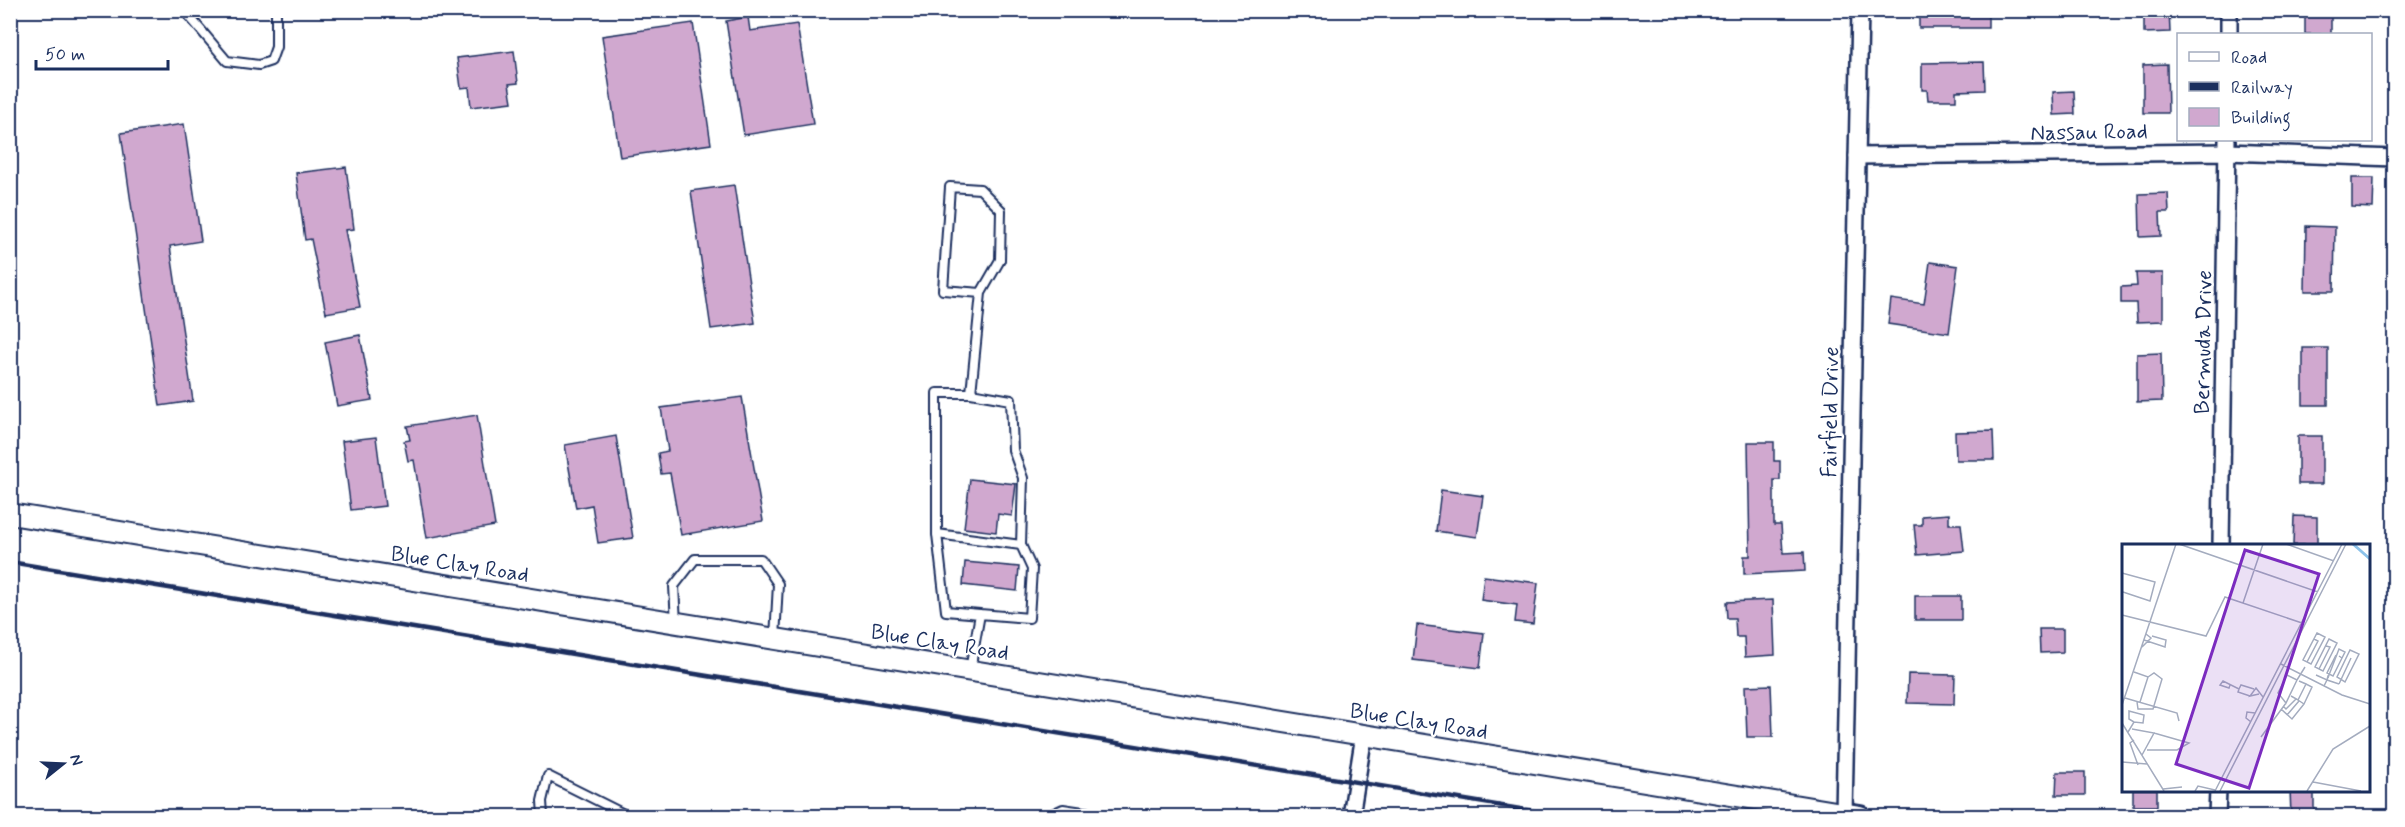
<svg xmlns="http://www.w3.org/2000/svg" width="2405" height="827" font-family="Mynerve,sans-serif">
<style>
.building{fill:#d0a8cf;stroke:#1b2f5e;stroke-width:1.5}
.lines{fill:none;stroke-linecap:round;stroke-linejoin:round}
.service-casing{stroke:#1b2f5e;stroke-width:12}
.minor-casing{stroke:#1b2f5e;stroke-width:20}
.tertiary-casing{stroke:#1b2f5e;stroke-width:24}
.service{stroke:#fff;stroke-width:8}
.minor{stroke:#fff;stroke-width:15}
.tertiary{stroke:#fff;stroke-width:20}
.rail{stroke:#1b2f5e;stroke-width:4.5}
.labels{text-anchor:middle;stroke-width:4.5;stroke-linejoin:round;paint-order:stroke}
.street-label{font-size:22px;fill:#1b2f5e;stroke:#fff}
.inset-river{fill:none;stroke:#8cc2ea;stroke-width:3}
.inset-road{fill:none;stroke:#a4acbf;stroke-width:1.5}
.view{fill:#7b2cbf;fill-opacity:0.15;stroke:#7b2cbf;stroke-width:3}
.inset-edge{fill:none;stroke:#1b2f5e;stroke-width:3}
</style>
<rect width="100%" height="100%" fill="#fff"/>
<filter id="ink" filterUnits="userSpaceOnUse"><feTurbulence type="fractalNoise" baseFrequency=".0167" numOctaves="2"/><feDisplacementMap in="SourceGraphic" scale="12" xChannelSelector="R" yChannelSelector="G"/><feConvolveMatrix kernelMatrix="1 2 1 2 8 2 1 2 1" color-interpolation-filters="sRGB"/></filter>
<g filter="url(#ink)">
<g class="building">
<rect x="1919" y="10" width="69" height="18"/>
<path d="M2144 10H2169L2170 32 2144 33Z"/>
<rect x="2305" y="10" width="26" height="24"/>
<path d="M748 17 750 31 797 24 813 124 744 135 726 21Z"/>
<path d="M693 23 711 144 620 157 602 36Z"/>
<path d="M514 51 518 83 509 84 512 102 471 107 469 87 461 88 457 58Z"/>
<path d="M1984 62 1985 90 1956 91V100H1928L1927 90H1922V63Z"/>
<path d="M2167 64 2168 113H2143V65Z"/>
<path d="M2074 91 2075 114 2054 115 2053 92Z"/>
<path d="M184 124 201 241 170 246 193 401 160 406 121 133Z"/>
<path d="M346 167 354 229 345 230 360 307 326 313 311 239 305 240 296 173Z"/>
<path d="M2352 178H2374L2373 208 2352 207Z"/>
<path d="M734 185 755 323 711 329 691 191Z"/>
<path d="M2168 193 2169 212H2160L2161 236 2140 237 2139 194Z"/>
<path d="M2306 226 2335 227 2334 291H2305Z"/>
<path d="M1930 262 1958 266 1949 333 1888 324 1891 299 1924 304Z"/>
<path d="M2136 273H2163V321L2137 322 2136 303H2121V287L2137 286Z"/>
<path d="M360 335 372 400 337 406 325 342Z"/>
<rect x="2303" y="348" width="25" height="57"/>
<path d="M2161 353 2162 401 2137 402V354Z"/>
<path d="M742 397 763 521 681 535 670 473 661 474 658 453 668 451 661 408Z"/>
<path d="M477 415 495 526 427 538 414 460 408 461 404 441 410 440 407 426Z"/>
<path d="M1993 431 1994 460H1956L1955 432Z"/>
<path d="M616 436 633 538 598 543 592 505 576 508 565 445Z"/>
<rect x="2298" y="436" width="24" height="48"/>
<path d="M376 437 385 506 351 510 342 441Z"/>
<path d="M1748 442H1774V461H1780V480H1774V525H1781L1783 553 1804 552 1805 571 1744 574V556H1750Z"/>
<path d="M970 479 1016 484 1012 516 998 514 996 532 964 528Z"/>
<path d="M1441 490 1483 496 1477 537 1436 531Z"/>
<path d="M1949 514V524H1961L1964 551 1917 555 1914 525H1922V516Z"/>
<path d="M2294 516 2317 517V545H2293Z"/>
<path d="M965 562 1019 567 1017 591 963 585Z"/>
<path d="M1484 576 1538 583 1533 624 1515 622 1517 605 1481 600Z"/>
<rect x="1915" y="596" width="46" height="24"/>
<path d="M1773 600 1775 655 1745 657 1744 637H1736L1735 618H1727L1726 602Z"/>
<path d="M1417 625 1484 633 1480 668 1413 660Z"/>
<path d="M2039 629H2063V652L2040 653Z"/>
<path d="M1908 674 1955 675 1954 704 1907 703Z"/>
<path d="M1771 685 1773 737H1747L1745 686Z"/>
<path d="M2057 772H2085V795H2056Z"/>
<rect x="2133" y="789" width="24" height="17"/>
<path d="M2290 789H2314V816H2291Z"/>
</g>
<g class="lines">
<defs>
<g id="service">
<path d="M184 10 227 61 259 65 271 61 276 47V10"/>
<path d="M971 393 981 293 1000 260 1001 210 980 189 950 187 943 290 981 293"/>
<path d="M937 534V393H971L1011 400 1013 450 1023 478 1021 545"/>
<path d="M676 623 674 586 695 559H761L778 584 775 638"/>
<path d="M970 670 980 614 1029 618 1032 569 1021 545 937 534 946 611 980 614"/>
<path d="M543 816 542 801 548 776 628 816"/>
<path d="M1048 816 1063 809 1110 816"/>
</g>
<g id="minor">
<path d="M2229 34V10"/>
<path d="M1857 156 2227 152 2394 158"/>
<path d="M2221 545 2227 140"/>
<path d="M1844 814 1860 10"/>
<path d="M1351 816 1364 735"/>
<path d="M2217 816 2218 790"/>
</g>
<path id="tertiary" d="M10 514 1860 816"/>
</defs>
<use href="#service" class="service-casing"/>
<use href="#minor" class="minor-casing"/>
<use href="#tertiary" class="tertiary-casing"/>
<use href="#service" class="service"/>
<use href="#minor" class="minor"/>
<use href="#tertiary" class="tertiary"/>
<path class="rail" d="M10 562 1564 816"/>
</g>
</g>
<g class="labels">
<g class="street-label">
<text transform="translate(2089 131) rotate(-1)" y="8">Nassau Road</text>
<text transform="translate(2202 342) rotate(-89)" y="8">Bermuda Drive</text>
<text transform="translate(1829 412) rotate(-89)" y="8">Fairfield Drive</text>
<text transform="translate(460 563) rotate(9)" y="8">Blue Clay Road</text>
<text transform="translate(940 641) rotate(9)" y="8">Blue Clay Road</text>
<text transform="translate(1419 720) rotate(9)" y="8">Blue Clay Road</text>
</g>
</g>
<g transform="translate(2122 544)">
<rect width="248" height="248" fill="#fff"/>
<path class="inset-river" d="M231 0 248 15"/>
<path class="inset-road" d="M57 0 196 48M164 0 212 17M0 29 33 38 28 57 1 48M121 59 141 0M0 71 84 92 103 53 180 79M195 89 203 93 189 120 181 116ZM207 95 215 99 201 127 193 123ZM22 96 43 103 44 96 30 92M20 103 29 94 24 90M228 106 237 110 223 138 215 133ZM214 111 205 129 211 132 220 114M185 118 196 97 192 95M159 120 220 151 248 160M197 125 208 103 204 102M12 128 26 133 32 129 40 135 31 165H16L15 158M194 131 205 136 206 132 207 131 206 134M207 131 217 105 223 108 220 114 217 112M175 136 164 159 156 149 165 131 175 136 183 123M217 140 229 114M108 141 107 144 98 141 101 137 117 145M202 142 205 136 217 140M137 150 128 152 134 144 141 153M128 152 116 148 117 145 119 141 132 145M169 152 176 156 184 140 177 137M3 154 55 169 57 177M176 156 182 160 190 143 184 140M18 158 26 133M0 161 54 0M161 162 164 165 174 155M159 165 170 175 182 160M165 171 177 157M129 178 124 174 125 168 133 169M0 179 42 247M10 185 32 189 20 211M6 188 12 178 21 179 22 171 7 167V175L12 178M139 193 164 159M12 196 8 199 16 221M25 206H55L67 199 32 189M0 218 25 220M191 238 239 247M41 245 60 243M73 247 76 242 93 246M93 247 220 0M98 247 224 0M185 247 211 205 248 182"/>
<path class="view" d="M123 6 197 30 127 244 54 220Z"/>
<rect width="248" height="248" class="inset-edge"/>
</g>
<rect width="2405" height="827" fill="none" stroke="#fff" stroke-width="36"/>
<rect x="18" y="18" width="2369" height="791" fill="none" stroke="#1b2f5e" stroke-width="2" filter="url(#ink)"/>
<rect x="2177" y="33" width="195" height="108" fill="#ffffff" stroke="#a4acbf" stroke-width="1.5"/>
<rect x="2189" y="52" width="30" height="9" fill="#ffffff" stroke="#a4acbf" stroke-width="1.5"/>
<text x="2231" y="63" font-size="18" fill="#1b2f5e">Road</text>
<rect x="2189" y="82" width="30" height="9" fill="#1b2f5e" stroke="#a4acbf" stroke-width="1.5"/>
<text x="2231" y="93" font-size="18" fill="#1b2f5e">Railway</text>
<rect x="2189" y="108" width="30" height="18" fill="#d0a8cf" stroke="#a4acbf" stroke-width="1.5"/>
<text x="2231" y="123" font-size="18" fill="#1b2f5e">Building</text>
<g transform="translate(63 764) rotate(72)" stroke="#ffffff" stroke-width="4.5" paint-order="stroke">
<path d="M0-4.5L10 22L0 15L-10 22Z" fill="#1b2f5e"/>
<text y="-9" font-size="16" font-weight="bold" text-anchor="middle" fill="#1b2f5e">N</text>
</g>
<path d="M36 60v9h132v-9" fill="none" stroke="#1b2f5e" stroke-width="3"/>
<text x="45" y="60" font-size="18" fill="#1b2f5e" stroke="#ffffff" stroke-width="4.5" paint-order="stroke">50 m</text>
</svg>
